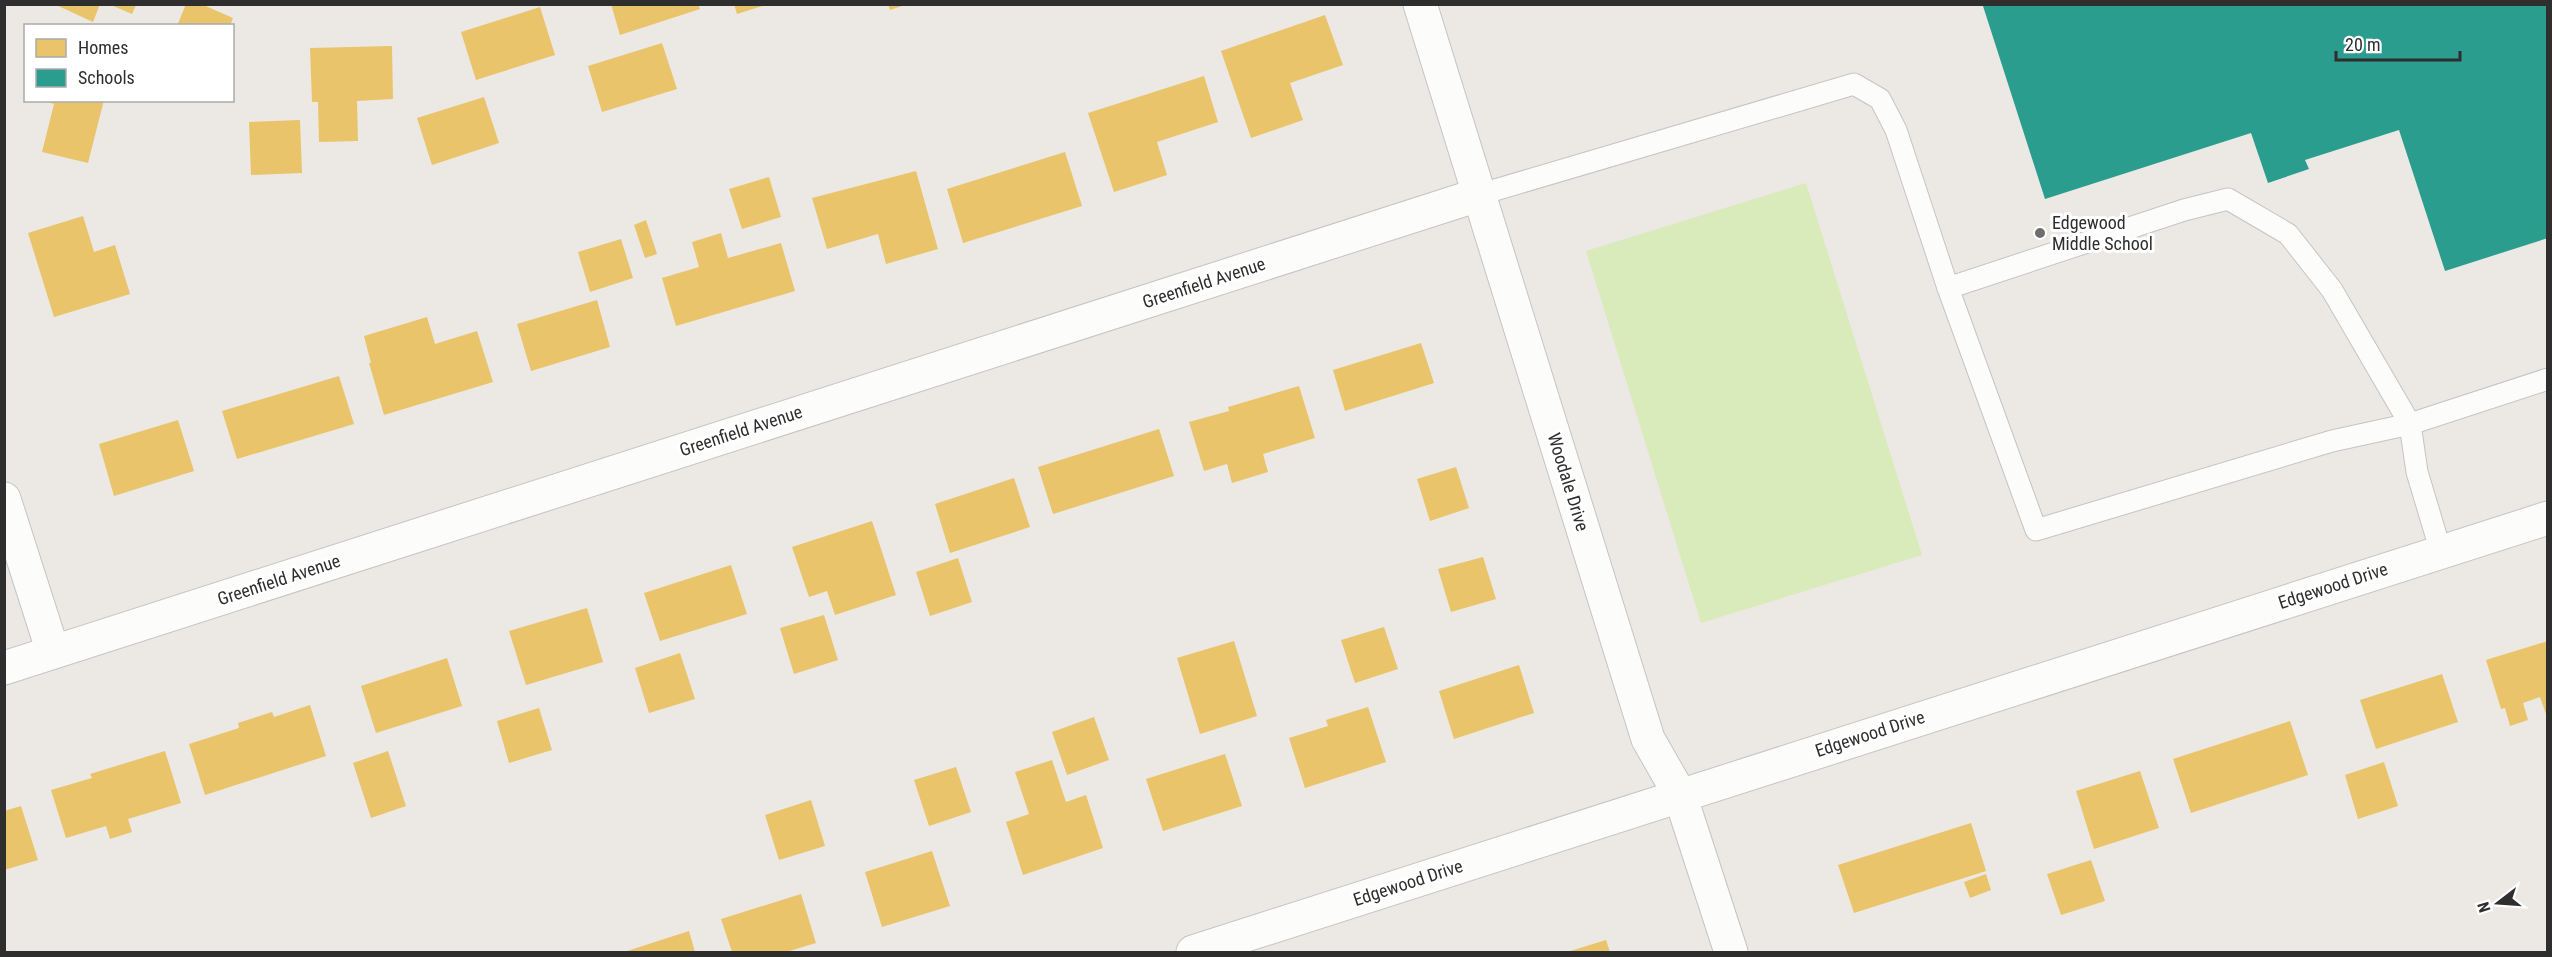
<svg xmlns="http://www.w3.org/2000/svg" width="2552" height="957" font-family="'Roboto Condensed',sans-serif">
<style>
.pitch{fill:#d9eabb}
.homes{fill:#e9c46a}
.schools{fill:#2a9d8f}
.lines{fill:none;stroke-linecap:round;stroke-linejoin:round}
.service-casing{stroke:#c5c4c5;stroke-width:23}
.minor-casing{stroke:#c5c4c5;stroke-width:35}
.tertiary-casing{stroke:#c5c4c5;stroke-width:35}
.service{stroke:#fcfcfb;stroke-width:21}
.minor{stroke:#fcfcfb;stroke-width:33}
.tertiary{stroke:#fcfcfb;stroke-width:33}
.poi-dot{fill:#706f6e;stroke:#fff;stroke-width:2}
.labels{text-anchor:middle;stroke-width:6;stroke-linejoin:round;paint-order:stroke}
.poi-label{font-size:18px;fill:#2e2e2e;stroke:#fff;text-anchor:start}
.street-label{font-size:18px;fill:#2e2e2e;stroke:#fff}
</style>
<rect width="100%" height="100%" fill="#ece8e4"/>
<path class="pitch" d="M1806 183 1922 555 1701 623 1586 251Z"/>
<g class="homes">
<path d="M54 4H100L93 22Z"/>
<path d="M186 4H201L233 18 230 26H177Z"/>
<path d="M611 4H698L700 9 620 35Z"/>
<path d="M734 4H766V5L737 14Z"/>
<path d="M888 4H905V5L890 10Z"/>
<path d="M111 5H136L132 14Z"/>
<path d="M540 7 555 55 476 80 461 32Z"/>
<path d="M1325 15 1343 65 1290 83 1303 120 1251 138 1221 51Z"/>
<path d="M662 43 677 89 602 112 588 66Z"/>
<path d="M392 46 393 99 357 101 358 141 319 142 318 102H312L310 48Z"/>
<path d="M1204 76 1218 122 1157 142 1167 175 1114 192 1088 113Z"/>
<path d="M484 97 499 143 432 165 417 118Z"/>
<path d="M42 100H104L88 163 42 152 54 104Z"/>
<path d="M300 120 302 173 251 175 249 122Z"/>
<path d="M1065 152 1082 206 963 243 947 189Z"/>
<path d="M916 171 938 249 886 264 878 234 827 249 812 198Z"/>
<path d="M769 177 781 217 742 229 729 189Z"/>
<path d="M83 216 94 252 115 245 130 294 54 317 28 233Z"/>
<path d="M646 220 657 254 645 258 634 225Z"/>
<path d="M721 233 728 258 781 243 795 291 676 326 662 278 699 267 692 242Z"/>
<path d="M621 239 633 278 590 292 578 252Z"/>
<path d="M597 300 610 347 531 371 517 324Z"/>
<path d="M427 317 435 344 477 331 493 382 384 415 369 363H371L364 336Z"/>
<path d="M1421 343 1434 383 1345 411 1333 370Z"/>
<path d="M339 376 354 424 237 459 222 411Z"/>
<path d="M1299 386 1315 438 1263 454 1268 472 1232 483 1227 464 1204 471 1189 422 1229 411 1228 407Z"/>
<path d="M178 420 194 471 114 496 99 444Z"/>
<path d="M1159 429 1174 476 1053 514 1038 467Z"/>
<path d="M1456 467 1469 508 1430 521 1417 479Z"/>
<path d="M1014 478 1030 527 950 553 935 504Z"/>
<path d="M872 521 896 595 835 615 827 591 809 597 792 547Z"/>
<path d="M1483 557 1496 599 1451 612 1438 569Z"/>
<path d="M958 558 972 602 930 616 916 572Z"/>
<path d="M731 565 747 614 660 641 644 593Z"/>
<path d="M587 608 603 662 526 685 509 631Z"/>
<path d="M824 615 838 660 794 674 780 628Z"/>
<path d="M1384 627 1398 669 1355 683 1341 640Z"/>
<path d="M1234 641 1257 716 1200 734 1177 658Z"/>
<path d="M2548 641V720L2540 697 2523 703 2528 720 2510 726 2505 708 2501 709 2486 660Z"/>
<path d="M680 653 695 699 649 713 635 668Z"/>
<path d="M447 658 462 706 376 733 361 686Z"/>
<path d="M1519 665 1534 713 1454 739 1439 691Z"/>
<path d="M2442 674 2458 722 2376 749 2360 700Z"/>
<path d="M310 705 326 756 205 795 189 744 239 728 238 723 272 712 274 717Z"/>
<path d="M1368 707 1386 762 1305 788 1289 738 1328 726 1326 720Z"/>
<path d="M539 708 552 750 509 763 497 721Z"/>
<path d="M1094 717 1109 760 1067 775 1052 732Z"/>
<path d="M2290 721 2308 775 2191 813 2173 759Z"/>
<path d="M165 751 181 803 128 819 132 832 110 839 106 826 66 838 51 790 92 778 90 774Z"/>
<path d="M388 751 406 806 371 818 353 763Z"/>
<path d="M1225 754 1242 806 1163 831 1146 779Z"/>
<path d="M1052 760 1066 802 1086 795 1103 848 1023 875 1006 822 1029 814 1015 772Z"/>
<path d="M2384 762 2398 806 2358 819 2345 775Z"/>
<path d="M956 767 971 812 929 826 914 780Z"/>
<path d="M2140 771 2159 828 2094 849 2076 791Z"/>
<path d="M811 800 825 846 779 860 765 815Z"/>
<path d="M21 806 38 860 4 870V811Z"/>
<path d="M1971 823 1986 871 1854 913 1838 865Z"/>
<path d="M932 851 950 906 882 927 865 872Z"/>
<path d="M2091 860 2105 901 2061 915 2047 874Z"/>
<path d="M1986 874 1991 890 1970 898 1964 882Z"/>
<path d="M801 894 816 943 786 952H732L721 919Z"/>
<path d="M689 931 695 952H624Z"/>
<path d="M1606 940 1610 952H1567Z"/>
</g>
<path class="schools" d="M1989 4H2548V238L2445 271 2399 130 2305 160 2309 169 2268 183 2251 133 2045 199 1983 6Z"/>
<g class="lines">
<defs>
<g id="service">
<path d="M1478 195 1854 84 1880 99 1896 130 1948 288 2036 530 2332 441 2410 424 2548 379"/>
<path d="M1948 288 2184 210 2228 199 2288 234 2332 290 2410 424 2417 472 2441 552"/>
</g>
<g id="minor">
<path d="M4 499 53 652"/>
<path d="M4 668 1478 195"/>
<path d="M1680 795 1731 952"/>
</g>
<g id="tertiary">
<path d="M1420 4 1648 739 1680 795"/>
<path d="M1193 952 2548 518"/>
</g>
</defs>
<use href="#service" class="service-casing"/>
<use href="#minor" class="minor-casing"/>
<use href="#tertiary" class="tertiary-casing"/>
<use href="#service" class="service"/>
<use href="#minor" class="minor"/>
<use href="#tertiary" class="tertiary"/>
</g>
<circle class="poi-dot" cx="2040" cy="233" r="6"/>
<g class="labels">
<g class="poi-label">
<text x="2052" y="229">Edgewood<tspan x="2052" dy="21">Middle School</tspan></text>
</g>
<g class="street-label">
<text transform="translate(1204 283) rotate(-18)" y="6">Greenfield Avenue</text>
<text transform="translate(741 431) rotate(-18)" y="6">Greenfield Avenue</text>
<text transform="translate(1568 482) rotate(73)" y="6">Woodale Drive</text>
<text transform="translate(279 580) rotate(-18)" y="6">Greenfield Avenue</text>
<text transform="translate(2333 586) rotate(-18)" y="6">Edgewood Drive</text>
<text transform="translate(1870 734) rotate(-18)" y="6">Edgewood Drive</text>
<text transform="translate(1408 883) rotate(-18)" y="6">Edgewood Drive</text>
</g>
</g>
<rect width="2552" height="957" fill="none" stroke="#2e2e2e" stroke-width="12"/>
<rect x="24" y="24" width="210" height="78" fill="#ffffff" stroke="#ababab" stroke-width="1.5"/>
<rect x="36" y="39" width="30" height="18" fill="#e9c46a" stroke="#ababab" stroke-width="1.5"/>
<text x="78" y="54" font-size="18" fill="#2e2e2e">Homes</text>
<rect x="36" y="69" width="30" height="18" fill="#2a9d8f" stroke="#ababab" stroke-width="1.5"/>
<text x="78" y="84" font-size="18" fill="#2e2e2e">Schools</text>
<g transform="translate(2498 903) rotate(253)" stroke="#ffffff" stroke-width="4.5" paint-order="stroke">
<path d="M0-4.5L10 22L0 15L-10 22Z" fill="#2e2e2e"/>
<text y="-9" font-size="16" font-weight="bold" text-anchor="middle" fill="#2e2e2e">N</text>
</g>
<path d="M2336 51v9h124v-9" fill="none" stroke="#2e2e2e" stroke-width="3"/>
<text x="2345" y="51" font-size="18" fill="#2e2e2e" stroke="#ffffff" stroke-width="4.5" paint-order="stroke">20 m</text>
</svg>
